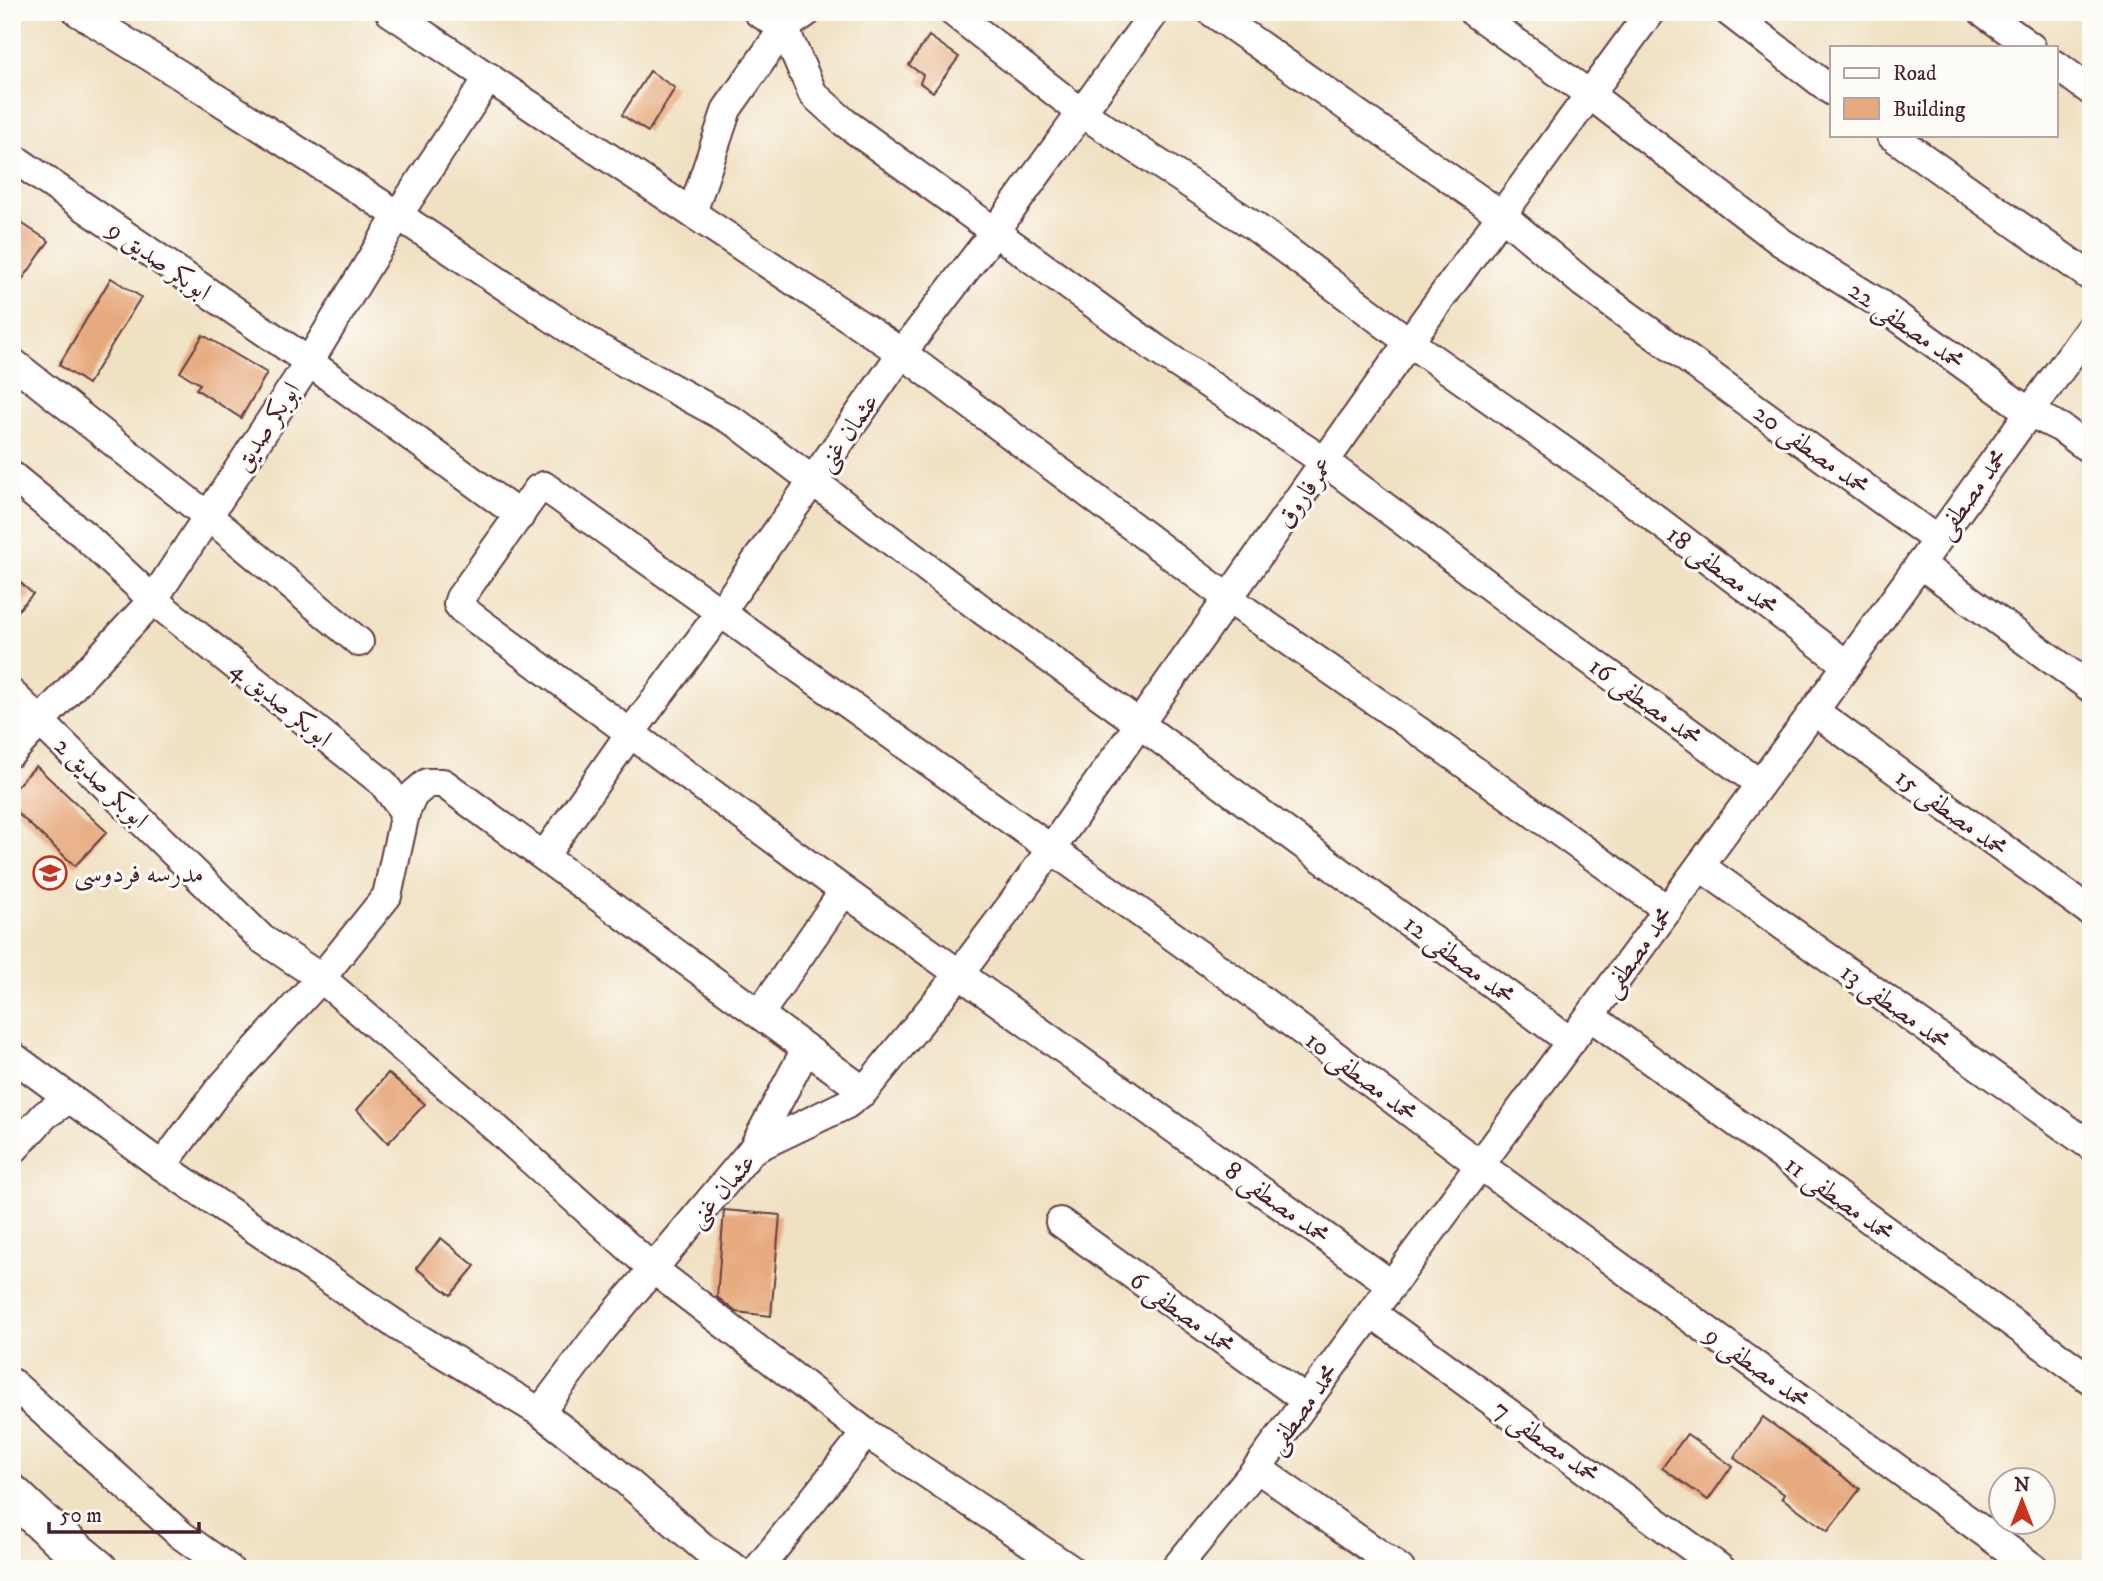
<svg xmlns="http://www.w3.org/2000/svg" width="2103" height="1581" font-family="'IM FELL DW Pica',Amiri,serif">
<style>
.building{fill:#e7aa7f}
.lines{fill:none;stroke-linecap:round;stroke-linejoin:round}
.minor-casing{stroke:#633c42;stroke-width:32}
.highway-casing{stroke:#633c42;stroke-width:42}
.minor{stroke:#fff;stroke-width:28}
.highway{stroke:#fff;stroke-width:38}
.labels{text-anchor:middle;stroke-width:6;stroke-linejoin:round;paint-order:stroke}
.street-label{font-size:26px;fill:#4a1f2b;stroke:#fdfcf7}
.poi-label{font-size:26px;fill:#4a1f2b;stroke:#fdfcf7;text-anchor:start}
</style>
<rect width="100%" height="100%" fill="#fdfcf7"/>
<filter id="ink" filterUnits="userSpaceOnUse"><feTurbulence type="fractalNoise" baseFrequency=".0143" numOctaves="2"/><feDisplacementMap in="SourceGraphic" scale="14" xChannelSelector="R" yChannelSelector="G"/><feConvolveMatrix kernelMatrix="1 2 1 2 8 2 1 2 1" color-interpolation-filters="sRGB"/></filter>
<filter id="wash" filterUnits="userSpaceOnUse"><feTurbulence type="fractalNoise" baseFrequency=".00686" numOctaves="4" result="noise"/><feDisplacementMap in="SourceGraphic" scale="28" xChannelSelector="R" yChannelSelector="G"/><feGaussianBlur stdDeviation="1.57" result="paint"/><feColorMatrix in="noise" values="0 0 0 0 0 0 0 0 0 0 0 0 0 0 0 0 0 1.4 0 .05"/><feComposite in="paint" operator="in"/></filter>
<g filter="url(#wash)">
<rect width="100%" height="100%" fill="#f0e1c2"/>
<g id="blocks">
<g class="building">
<path d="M929 36 959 57 933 92 920 83 923 75 909 65Z"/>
<path d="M650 71 675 88 648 132 622 115Z"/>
<path d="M12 217 49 241 12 295Z"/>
<path d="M111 278 141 297 88 384 59 365Z"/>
<path d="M203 335 267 373 241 418 196 389 200 384 180 372Z"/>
<path d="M12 575 33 594 12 617Z"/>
<path d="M36 766 107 832 75 866 12 808V791Z"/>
<path d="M388 1073 425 1104 388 1143 357 1110Z"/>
<path d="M724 1210 780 1215 771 1316 736 1312 717 1297Z"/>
<path d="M441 1238 475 1266 451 1295 416 1268Z"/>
<path d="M1763 1417 1860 1489 1828 1531 1782 1498 1784 1494 1734 1458Z"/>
<path d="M1687 1434 1732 1466 1708 1500 1662 1468Z"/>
</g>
</g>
</g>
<g filter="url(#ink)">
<use href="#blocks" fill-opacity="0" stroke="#633c42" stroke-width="2"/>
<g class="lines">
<defs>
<g id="minor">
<path d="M78 12 180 75 398 215 598 348 738 424 981 609 1141 725 1571 1042"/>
<path d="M390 12 902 353 1229 599 1447 751 1668 910"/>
<path d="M758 12 784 28"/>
<path d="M953 12 1082 113 1254 226 1409 342 1598 475 1847 665"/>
<path d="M1212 12 1503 216 1583 283 1937 540"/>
<path d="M1473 12 1589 94 1781 242 1877 302 2029 412 2061 428 2091 450"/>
<path d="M1729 12 1832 91"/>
<path d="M1983 12 2031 47"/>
<path d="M784 28 813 94 844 122 1156 349 1325 462 1532 618 1760 784"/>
<path d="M2056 65 2091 91"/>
<path d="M1891 135 2091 277"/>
<path d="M12 157 309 362 520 516"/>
<path d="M692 213 727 109 784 28 807 12"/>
<path d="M12 362 225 530 359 642"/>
<path d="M12 476 84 535 153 600 383 783 405 813"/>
<path d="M1920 564 2091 688"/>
<path d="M12 694 262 939 321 978 479 1113 653 1269 866 1433 1070 1569"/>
<path d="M1814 711 2091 912"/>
<path d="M12 752 153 600 309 362 398 215 489 77"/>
<path d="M544 856 629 735 720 613 902 353 996 230 1155 12"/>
<path d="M1700 866 2091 1146"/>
<path d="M760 1013 844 891"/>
<path d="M1590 1016 2091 1380"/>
<path d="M12 1056 162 1166 401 1328 540 1412 602 1460 705 1549 736 1569"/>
<path d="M753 1149 806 1049"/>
<path d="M12 1151 45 1115 69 1099"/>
<path d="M162 1166 217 1092 321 978 387 896 405 813 413 795 427 783H443L864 1091"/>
<path d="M1060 1222 1307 1401"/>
<path d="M1392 1285 844 891 462 609 458 604 460 598 538 489 544 486 548 489 1244 987 1480 1165 2035 1569"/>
<path d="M1372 1313 1721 1569"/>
<path d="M12 1383 181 1535 229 1569"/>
<path d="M540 1412 600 1332 753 1149 847 1104 864 1091 960 973 1013 903 1409 342 1650 12"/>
<path d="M1257 1468 1400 1569"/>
<path d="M758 1569 866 1433"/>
<path d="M1175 1569 1257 1468 1814 711 2091 327"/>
</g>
<path id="highway" d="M12 1494 46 1526 98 1569"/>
</defs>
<use href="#minor" class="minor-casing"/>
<use href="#highway" class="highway-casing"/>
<use href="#minor" class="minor"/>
<use href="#highway" class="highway"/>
</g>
</g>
<defs>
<symbol id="school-ring" viewBox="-11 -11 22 22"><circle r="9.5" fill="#fdfcf7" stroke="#c8321e" stroke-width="1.5"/><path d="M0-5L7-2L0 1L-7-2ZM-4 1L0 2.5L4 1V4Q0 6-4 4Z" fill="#c8321e"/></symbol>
</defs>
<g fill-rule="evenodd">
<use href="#school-ring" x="31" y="854" width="38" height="38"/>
</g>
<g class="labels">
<g class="street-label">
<text transform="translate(160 260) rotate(35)" y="9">ابوبکر صدیق 9</text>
<text transform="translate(1907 325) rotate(35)" y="9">محمد مصطفی 22</text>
<text transform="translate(266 426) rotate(-57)" y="9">ابوبکر صدیق</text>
<text transform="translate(847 432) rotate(-55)" y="9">عثمان غنی</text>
<text transform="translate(1812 449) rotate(36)" y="9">محمد مصطفی 20</text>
<text transform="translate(1304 492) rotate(-55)" y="9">عمرفاروق</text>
<text transform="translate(1971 493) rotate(-54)" y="9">محمد مصطفی</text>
<text transform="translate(1723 570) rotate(37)" y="9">محمد مصطفی 18</text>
<text transform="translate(1646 701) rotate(36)" y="9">محمد مصطفی 16</text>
<text transform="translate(282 703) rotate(39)" y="9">ابوبکر صدیق 4</text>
<text transform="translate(102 782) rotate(44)" y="9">ابوبکر صدیق 2</text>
<text transform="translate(1952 812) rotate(36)" y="9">محمد مصطفی 15</text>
<text transform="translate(1637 951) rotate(-54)" y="9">محمد مصطفی</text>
<text transform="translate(1460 959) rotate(37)" y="9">محمد مصطفی 12</text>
<text transform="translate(1896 1006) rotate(36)" y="9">محمد مصطفی 13</text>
<text transform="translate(1362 1076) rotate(37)" y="9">محمد مصطفی 10</text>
<text transform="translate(721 1190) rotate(-49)" y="9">عثمان غنی</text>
<text transform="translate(1840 1198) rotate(36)" y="9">محمد مصطفی 11</text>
<text transform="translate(1278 1202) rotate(36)" y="9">محمد مصطفی 8</text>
<text transform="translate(1183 1312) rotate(36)" y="9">محمد مصطفی 6</text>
<text transform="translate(1758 1367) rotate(36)" y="9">محمد مصطفی 9</text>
<text transform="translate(1302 1408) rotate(-54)" y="9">محمد مصطفی</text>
<text transform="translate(1547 1441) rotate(36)" y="9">محمد مصطفی 7</text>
</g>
<g class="poi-label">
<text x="74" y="882">مدرسه فردوسی</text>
</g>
</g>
<rect width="2103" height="1581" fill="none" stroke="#fdfcf7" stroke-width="42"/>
<rect x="1830" y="46" width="228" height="91" fill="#fdfcf7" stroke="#b5a4a5" stroke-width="2"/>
<rect x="1844" y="68" width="35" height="10" fill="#ffffff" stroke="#b5a4a5" stroke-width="2"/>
<text x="1893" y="80" font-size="21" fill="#4a1f2b">Road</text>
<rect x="1844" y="98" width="35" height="21" fill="#e7aa7f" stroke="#b5a4a5" stroke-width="2"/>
<text x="1893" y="116" font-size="21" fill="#4a1f2b">Building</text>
<g transform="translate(2022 1501)"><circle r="33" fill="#fdfcf7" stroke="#b5a4a5" stroke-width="2"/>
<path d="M0-5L12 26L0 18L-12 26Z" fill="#c8321e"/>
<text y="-10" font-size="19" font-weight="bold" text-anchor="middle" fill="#4a1f2b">N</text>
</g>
<path d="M49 1522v10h150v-10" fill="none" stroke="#4a1f2b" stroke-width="3.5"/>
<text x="60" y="1522" font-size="21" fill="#4a1f2b" stroke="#fdfcf7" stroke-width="5" paint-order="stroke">50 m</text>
</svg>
